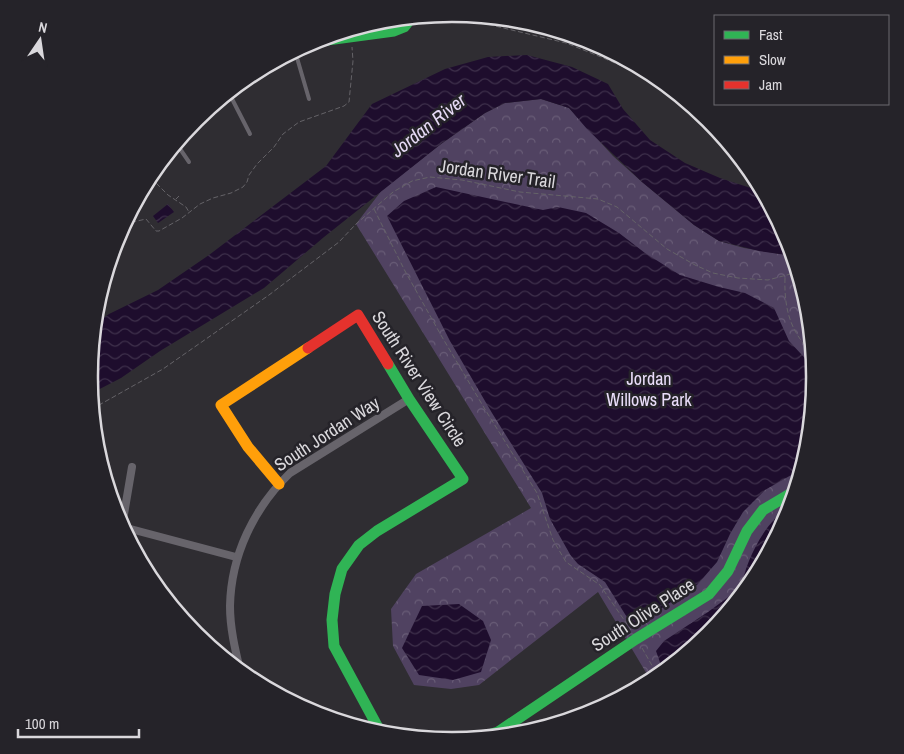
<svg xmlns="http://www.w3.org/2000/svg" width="904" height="754" font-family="'Archivo Narrow',sans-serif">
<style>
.park{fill:url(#park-crowns)}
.water{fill:url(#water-waves)}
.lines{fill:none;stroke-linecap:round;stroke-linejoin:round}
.path{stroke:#656368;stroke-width:1;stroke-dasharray:5 2.5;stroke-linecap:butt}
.lane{stroke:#67646b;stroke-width:4}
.street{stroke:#67646b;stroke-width:8}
.fast{stroke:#30b455;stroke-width:11}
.slow{stroke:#ff9f0a;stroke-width:11}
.jam{stroke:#e5322d;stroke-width:11}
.labels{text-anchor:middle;stroke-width:5;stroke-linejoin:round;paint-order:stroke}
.street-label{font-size:18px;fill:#dad8dc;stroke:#252329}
.park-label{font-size:18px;fill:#e9ddf9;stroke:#252329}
.water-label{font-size:19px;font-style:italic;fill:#e6daf5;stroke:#252329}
.rim{fill:none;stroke:#dad8dc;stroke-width:2.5}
</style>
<defs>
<pattern id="park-crowns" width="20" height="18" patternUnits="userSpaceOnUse" patternTransform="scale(1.25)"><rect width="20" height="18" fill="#504261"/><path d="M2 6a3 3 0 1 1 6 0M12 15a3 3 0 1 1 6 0" fill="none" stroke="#695d77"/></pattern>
<pattern id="water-waves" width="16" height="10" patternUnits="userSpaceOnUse" patternTransform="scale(1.25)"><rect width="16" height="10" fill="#1e0d2d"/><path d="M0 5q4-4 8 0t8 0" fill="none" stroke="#3e304b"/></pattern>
</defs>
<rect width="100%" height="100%" fill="#2f2d32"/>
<path class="park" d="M541 99 569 108 613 156 642 182 694 225 719 241 744 248 793 256 808 306 815 377 808 448 787 516 754 579 709 634 654 679 651 681 598 592 479 685 451 689 414 685 393 646 391 609 416 574 531 508 356 224 382 190 441 144 485 113 505 103Z"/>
<g class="water">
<path d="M527 55 572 67 608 84 623 109 650 140 685 163 720 178 763 192 788 238 793 256 759 251 719 241 694 225 642 182 587 129 569 108 541 99 505 103 485 113 441 144 324 237 264 288 160 351 121 378 90 394 89 377 94 325 109 314 158 290 209 255 326 166 372 104 445 69 488 57Z"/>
<path d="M436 187 543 210 558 207 586 213 619 233 645 253 680 275 719 287 745 293 774 308 789 341 814 368 815 377 808 448 801 471 793 474 765 490 743 512 730 534 717 562 697 585 633 627 605 582 578 564 571 556 550 519 542 493 492 413 450 341 387 216 404 201Z"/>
<path d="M168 204 174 212 158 223 153 216Z"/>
<path d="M790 508 787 516 754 579 709 634 663 671 656 651 664 641 708 612 742 587C744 563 767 517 790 508Z"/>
<path d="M459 604 483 621 491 640 481 672 453 680 419 675 402 648 422 606Z"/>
</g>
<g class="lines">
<g class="path">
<path d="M445 14 566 43 601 57 668 86"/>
<path d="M151 178 168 195 186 207 189 212"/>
<path d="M176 199 179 196"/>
<path d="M374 209 405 271 442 337 486 411 537 493 553 540 566 562 600 585 631 630"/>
<path d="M124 224 146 219 156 231H159L182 218 200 204 213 198 231 193 243 187 247 182 249 175 257 164 274 147 283 134 299 122 344 106 349 102 353 61 352 47"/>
<path d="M785 278C784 308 790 333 813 353"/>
<path d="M92 409 163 369 269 295 339 242 356 224 393 192 412 181 430 177 462 180 520 192 598 199 617 207 667 249 695 265 713 273 738 278 768 280 798 272"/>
<path d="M642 648 658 676"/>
</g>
<g class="lane">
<path d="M295 51 309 99"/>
<path d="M229 93 250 134"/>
<path d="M176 143 189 162"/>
</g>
<g class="street">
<path d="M122 526 132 467"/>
<path d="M123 527 236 557"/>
<path d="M240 670C235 649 230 628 230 606 231 555 254 508 290 473L409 399"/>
</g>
<g class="fast">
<path d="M312 42 394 31 404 27 411 18"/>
<path d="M381 733 334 646 332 620 335 594 342 569 359 545 377 531 463 479 409 399 388 364"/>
<path d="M483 737 498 732 636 639 709 594 728 571 747 531 763 510 795 491"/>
</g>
<path class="slow" d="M279 484 248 447 221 405 308 348"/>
<path class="jam" d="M308 348 358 315 388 364"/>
</g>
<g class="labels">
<g class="street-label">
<text transform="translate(497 174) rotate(8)" y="6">Jordan River Trail</text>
<text transform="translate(419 379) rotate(57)" y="6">South River View Circle</text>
<text transform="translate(327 434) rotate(-33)" y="6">South Jordan Way</text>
<text transform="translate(643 615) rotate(-33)" y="6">South Olive Place</text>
</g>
<g class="park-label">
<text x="649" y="385">Jordan<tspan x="649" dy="21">Willows Park</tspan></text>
</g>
<g class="water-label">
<text transform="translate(428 125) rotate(-38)" y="7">Jordan River</text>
</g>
</g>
<path d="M0 0H904V754H0ZM452 22H452A354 354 0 0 1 806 376V378A354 354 0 0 1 452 732H452A354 354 0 0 1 98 378V376A354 354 0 0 1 452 22Z" fill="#252329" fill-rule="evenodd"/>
<path class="rim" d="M452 22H452A354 354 0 0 1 806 376V378A354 354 0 0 1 452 732H452A354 354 0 0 1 98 378V376A354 354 0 0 1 452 22Z"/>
<rect x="714" y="15" width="175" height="90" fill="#252329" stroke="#6d6b71"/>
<rect x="724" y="31" width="25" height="8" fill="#30b455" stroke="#6d6b71"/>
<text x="759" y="40" font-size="15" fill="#dad8dc">Fast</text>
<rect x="724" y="56" width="25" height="8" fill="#ff9f0a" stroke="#6d6b71"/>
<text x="759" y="65" font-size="15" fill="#dad8dc">Slow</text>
<rect x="724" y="81" width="25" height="8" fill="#e5322d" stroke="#6d6b71"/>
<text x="759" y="90" font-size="15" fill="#dad8dc">Jam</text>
<g transform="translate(40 40) rotate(13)" stroke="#252329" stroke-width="4" paint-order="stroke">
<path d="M0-4L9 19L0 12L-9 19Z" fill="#dad8dc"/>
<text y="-8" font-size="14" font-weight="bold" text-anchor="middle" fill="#dad8dc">N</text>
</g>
<path d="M18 729v8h121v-8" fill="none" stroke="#dad8dc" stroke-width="2.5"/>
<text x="25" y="729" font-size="15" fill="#dad8dc" stroke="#252329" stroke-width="4" paint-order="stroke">100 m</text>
</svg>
